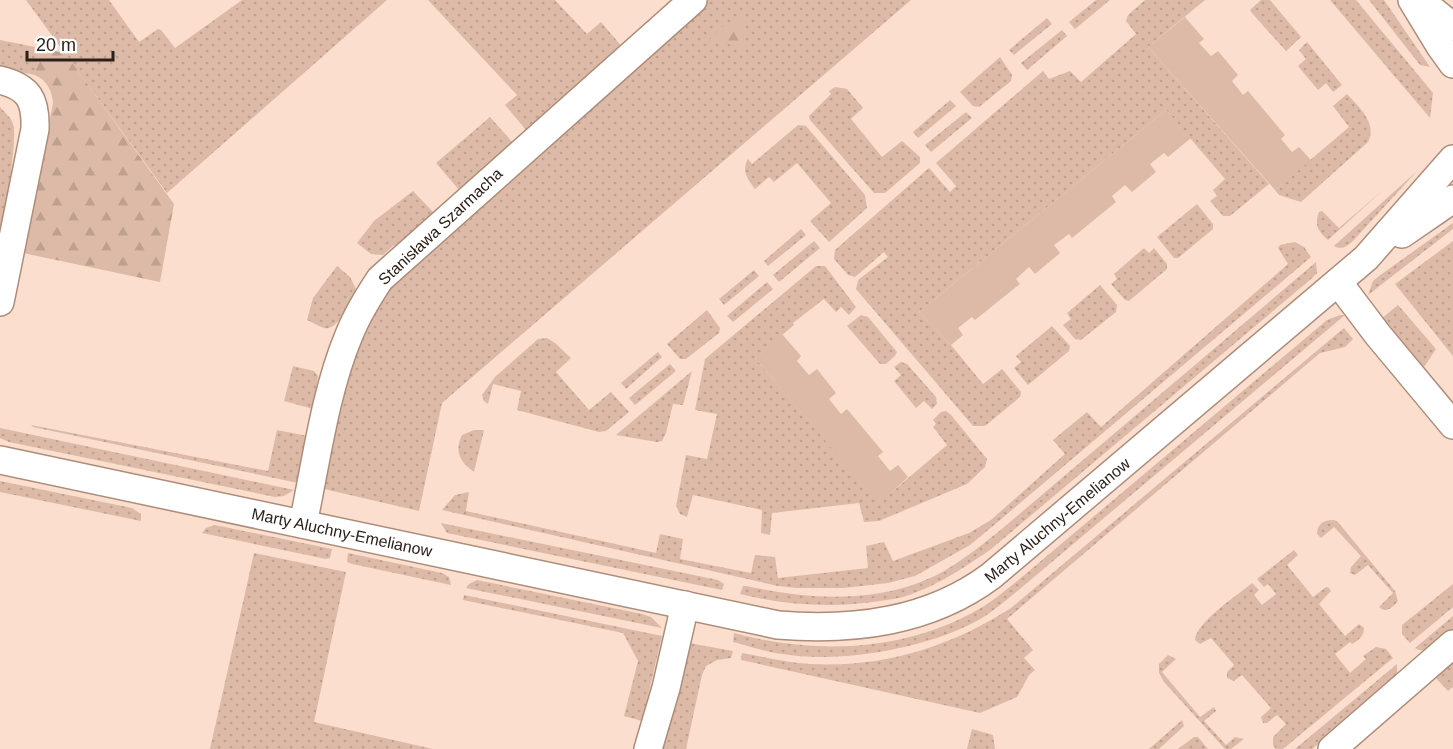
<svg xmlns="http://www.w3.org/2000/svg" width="1453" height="749" font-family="Arial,sans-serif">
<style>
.grass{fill:url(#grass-dots)}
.forest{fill:url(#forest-firs)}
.garden{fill:#ddbaa7}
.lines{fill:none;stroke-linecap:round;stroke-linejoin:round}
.street-casing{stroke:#ad8d7a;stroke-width:30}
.street{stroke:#fff;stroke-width:27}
.labels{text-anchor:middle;stroke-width:4.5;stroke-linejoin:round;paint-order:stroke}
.street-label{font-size:16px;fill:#2d2019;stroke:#fff}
</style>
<defs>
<pattern id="grass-dots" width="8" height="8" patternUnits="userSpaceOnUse" patternTransform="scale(1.5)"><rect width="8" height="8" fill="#ddbaa7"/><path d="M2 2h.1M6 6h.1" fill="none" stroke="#bea08f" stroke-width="1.8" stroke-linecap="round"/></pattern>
<pattern id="forest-firs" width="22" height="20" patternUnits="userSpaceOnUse" patternTransform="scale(1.5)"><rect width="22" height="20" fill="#ddbaa7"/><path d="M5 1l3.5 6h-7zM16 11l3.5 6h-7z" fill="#bea08f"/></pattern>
</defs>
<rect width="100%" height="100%" fill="#fbdece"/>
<g class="grass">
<path d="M26 0H109L139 42 158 29 161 30 175 48 242 0H387L167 193Z"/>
<path d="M428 0H555L587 34 601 22 623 48 527 131 505 105 517 95Z"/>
<path d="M702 0H911L442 403 419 511 324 489 345 382 369 319 394 282Z"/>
<path d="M1096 0H1110L1075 29 1069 22Z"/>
<path d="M1145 0H1205L1148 47 1269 184 1230 216H1223L1210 201 1217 196 1213 190 1225 179 1166 110 919 312 951 345 983 384 1002 369 1021 392 1020 397 985 426H973L856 289 858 280 888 257 884 252 855 277 848 275 834 259 835 250 929 168 950 192 956 186 936 163 1043 71 1049 79 1070 71 1081 82 1136 34 1126 21 1128 15Z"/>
<path d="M1261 0H1270L1301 37 1286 51 1251 12 1250 10Z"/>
<path d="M1330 0H1356L1433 93 1430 118Z"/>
<path d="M1369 0H1384L1430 67 1420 65Z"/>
<path d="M1047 18 1052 24 1014 55 1009 50Z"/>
<path d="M1062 30 1067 36 1027 70 1021 63Z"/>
<path d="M0 40 40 48 35 75 0 68Z"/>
<path d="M1307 42 1342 85 1333 92 1326 83 1318 90 1298 66 1306 59 1299 50Z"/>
<path d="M1000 57 1012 75 1011 81 979 107 973 106 960 92Z"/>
<path d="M835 87 847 89 863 108 851 119 882 157 902 141 920 157V163L885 193H874L810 120 809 116 831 94 829 91Z"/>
<path d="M1347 94C1359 107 1378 124 1368 142L1301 202 1279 195 1275 190 1349 127 1333 106Z"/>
<path d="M950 100 956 106 918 138 913 132Z"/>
<path d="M0 107 11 119 14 127V143L5 228 0 250Z"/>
<path d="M966 112 972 118 931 152 925 145Z"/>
<path d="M490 117 514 144 460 191 436 163Z"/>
<path d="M798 125 806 126 865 195 867 208 829 242 810 221 831 203 797 163 774 182 769 177 755 189C748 180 741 171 748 159L752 164Z"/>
<path d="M1417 171 1352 242C1346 247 1341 250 1334 246Z"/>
<path d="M1383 190 1328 240C1318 231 1314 225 1319 212L1322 211 1339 228Z"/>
<path d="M413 191 434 213 407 242 393 246 383 255 371 254 357 243 374 221Z"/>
<path d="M1197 204 1213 224V229L1178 258H1174L1157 237Z"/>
<path d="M1453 223V229L1368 295 1373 281 1379 276Z"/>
<path d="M801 229 806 235 768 266 764 261Z"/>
<path d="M814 241 820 248 779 282 773 275Z"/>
<path d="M1453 241V356L1395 284Z"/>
<path d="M1295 242 1304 247 1311 257 993 526 970 545 915 576 888 583 844 588H796L778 586 442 510 455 495 469 492 466 511 656 553 660 534 683 539 680 559 751 573 755 555 775 557 778 578 868 568 866 546 884 542 893 561 969 533 991 520 1065 454 1053 440 1087 412 1101 427 1288 264 1278 248 1280 245Z"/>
<path d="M1144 248 1149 253 1154 248 1167 264V269L1129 301 1125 300 1111 284 1117 279 1114 274Z"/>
<path d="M1316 262 1317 273 1311 279 990 550C966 566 942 583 914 593 901 599 887 600 873 602 827 608 785 605 740 594L743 586H746C811 600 883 605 944 571 965 559 984 543 1003 528Z"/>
<path d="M337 266 350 277 357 291C349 302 339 331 324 328 318 326 312 322 307 320L313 298Z"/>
<path d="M816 266H825L856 307 849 315 841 307 836 312 824 299 793 323 794 325 755 358 879 503 947 445 933 427 936 424 933 420 941 412 946 411 951 415 987 459 985 467 967 484 879 521 864 522 859 503 772 513 770 535 761 533 762 510 693 495 687 517 680 514 676 506 686 455 707 459 717 414 695 410 705 359Z"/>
<path d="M754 270 759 276 724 305 719 299Z"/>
<path d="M767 282 773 289 733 322 727 316Z"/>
<path d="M1100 285 1117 305 1116 312 1081 340 1075 339 1063 325 1071 319 1067 313Z"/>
<path d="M1398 305 1436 349 1424 367 1381 319Z"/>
<path d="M707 310 720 328 719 333 686 359H680L667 344Z"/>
<path d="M861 315 868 317 897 352 895 356 886 364H880L847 326Z"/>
<path d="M1340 315H1345L1015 593C1004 602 993 611 982 618 931 648 841 664 782 654 766 652 749 646 733 642L734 633C814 655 905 652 979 609 992 602 1004 591 1016 582L1327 320Z"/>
<path d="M1052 326 1070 346 1069 351 1028 385 1014 368 1021 362 1016 356Z"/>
<path d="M1344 328 1353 339 1345 347 1320 353 1007 619 1033 650 1024 658 1035 670 1029 675 1017 697 980 713 741 660 742 653C765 657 787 663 810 664 884 668 950 647 1011 608Z"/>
<path d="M547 338 555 343 571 358 556 372 589 410 611 392 629 412 606 431 599 432 517 410 521 391 493 384 488 404 484 401 482 395 495 377 538 339Z"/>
<path d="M658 352 662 357 626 389 621 383Z"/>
<path d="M901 362 907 364 936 397 937 404 932 409 924 401 916 408 894 381 901 375 894 367Z"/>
<path d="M670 364 676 371 635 405 629 398Z"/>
<path d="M293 366 314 371 318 376 313 409 284 401Z"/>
<path d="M692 371 683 405 673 404 666 433 662 441 657 442 616 435Z"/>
<path d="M31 425 268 471 277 430 308 436 298 483 33 427Z"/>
<path d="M0 428 294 490 284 496 275 497 9 442 0 438Z"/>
<path d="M474 430H484L474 472C460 462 454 451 462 435Z"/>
<path d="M0 481 132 508 141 514V521L0 492Z"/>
<path d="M1333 520 1337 521 1395 591 1398 601C1393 607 1386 614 1379 607L1393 593 1368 565 1355 575 1350 573 1351 567 1361 556 1334 527 1321 538 1317 534C1317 524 1324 520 1333 520Z"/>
<path d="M441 523 718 580 724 584 722 590 447 533Z"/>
<path d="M215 525 332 549 330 558 326 559 202 533 206 528Z"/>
<path d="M1294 550 1298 555 1287 565 1313 597 1326 587 1329 588 1331 591 1319 604 1345 636 1359 624 1364 628C1364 636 1359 640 1352 644L1350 642 1335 654 1350 673 1366 659 1363 656 1376 647 1386 649 1393 658 1283 749H1276L1273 745V737L1286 724 1277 715 1267 723H1263L1261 717 1271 708 1242 675 1234 681 1227 678V672L1234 665 1211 638 1200 644 1195 640C1196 622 1238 595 1252 583L1259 590 1254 595 1262 605 1276 594 1268 584 1264 587 1257 579Z"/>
<path d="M254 553 346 572 314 722 433 749H210Z"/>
<path d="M348 553 442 573 449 577 451 585 352 564 347 562Z"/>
<path d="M477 580 642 614 651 617 662 628 466 588 469 584Z"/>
<path d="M1453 584V607L1410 643 1402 634V625Z"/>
<path d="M464 595 662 636 642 721 624 716 638 661 623 633 463 600Z"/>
<path d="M1453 616V631C1442 641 1431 657 1415 648Z"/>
<path d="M689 643 733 651 731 658 717 660 706 666 702 675 686 749H661Z"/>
<path d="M1168 655 1176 659 1162 672 1200 717 1214 707 1216 711 1204 721 1226 745 1235 737 1244 739 1231 749H1225L1164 682 1159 673V664Z"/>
<path d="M1453 660V687L1448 691 1434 676Z"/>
<path d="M1397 664V677L1393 682 1312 749H1295Z"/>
<path d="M1182 720 1184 726 1159 749H1149Z"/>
<path d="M972 729 993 735 995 749H967Z"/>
<path d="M1194 737H1198L1208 749H1178Z"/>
</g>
<g class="forest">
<path d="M746 12 742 42 745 49 726 43H707L720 28Z"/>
<path d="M40 48 65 53 174 204 160 282 23 253 53 103C52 91 47 80 35 75Z"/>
</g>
<g class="garden">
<path d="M1185 17 1204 39 1199 43 1211 56 1218 51 1238 75 1232 81 1243 95 1248 91 1285 135 1281 139 1292 152 1299 147 1311 160 1275 190 1148 47Z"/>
<path d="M1166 110 1191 138 1168 157 1164 153 1150 164 1156 172 1132 192 1125 185 1112 196 1116 202 1072 238 1069 234 1054 245 1060 253 1035 274 1029 267 1016 279 1020 284 975 320 972 317 958 328 963 335 951 345 919 312Z"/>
<path d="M782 334 801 356 797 361 809 375 817 369 836 393 829 399 841 414 847 409 883 452 878 456 890 471 898 465 908 477 879 504 755 358Z"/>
</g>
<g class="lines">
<defs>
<g id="street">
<path d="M1412 0 1440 46 1453 64"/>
<path d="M1420 0 1453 27"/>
<path d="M0 80C29 87 36 100 35 129L0 302"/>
<path d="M1402 234 1453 199"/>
<path d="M1338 282 1378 335 1453 425"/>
<path d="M0 460 778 625C854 631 929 622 991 576L1366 258 1453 159"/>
<path d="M303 524C316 463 325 392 349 335 357 315 368 297 380 279L693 0"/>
<path d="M648 749 666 688 685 605"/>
<path d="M1332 749 1453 644"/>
</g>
</defs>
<use href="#street" class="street-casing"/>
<use href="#street" class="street"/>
</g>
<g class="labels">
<g class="street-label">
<text transform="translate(440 226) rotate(-43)" y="6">Stanisława Szarmacha</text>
<text transform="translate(1057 520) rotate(-40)" y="6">Marty Aluchny-Emelianow</text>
<text transform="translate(342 532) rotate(12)" y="6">Marty Aluchny-Emelianow</text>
</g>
</g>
<path d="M27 51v9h86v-9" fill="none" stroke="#2d2019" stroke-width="3"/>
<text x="36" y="51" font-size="18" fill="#2d2019" stroke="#ffffff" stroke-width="4.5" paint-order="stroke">20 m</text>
</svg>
